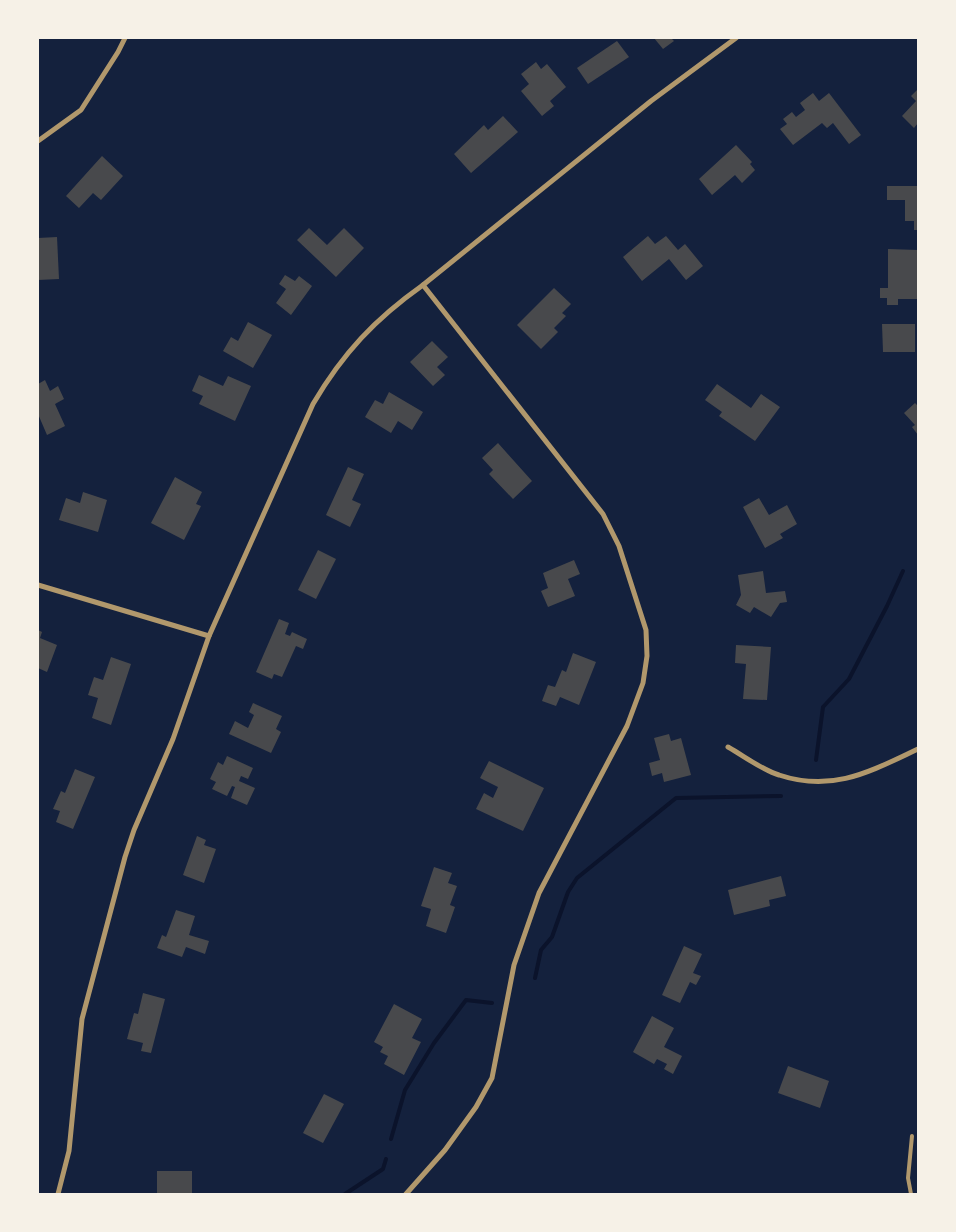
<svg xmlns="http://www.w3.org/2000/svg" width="956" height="1232" font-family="Lora,serif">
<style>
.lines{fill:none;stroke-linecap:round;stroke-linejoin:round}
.stream{stroke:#0b132b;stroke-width:4}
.building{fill:#48494c}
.service{stroke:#b1986c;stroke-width:4}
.minor{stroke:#b1986c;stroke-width:5}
</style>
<rect width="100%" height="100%" fill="#14213d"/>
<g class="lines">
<g class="stream">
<path d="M816 760 823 707 849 679 887 606 903 571"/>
<path d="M535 978 541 950 552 937 568 892 577 878 676 798 781 796"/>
<path d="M391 1139 405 1090 434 1043 466 1000 492 1003"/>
<path d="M345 1194 383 1169 386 1159"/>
</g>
</g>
<g class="building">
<path d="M654 38H671L674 41 663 49Z"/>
<path d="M617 41 629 57 588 84 577 68Z"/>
<path d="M536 62 541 69 547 64 566 87 550 101 554 106 542 116 521 91 529 84 521 74Z"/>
<path d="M918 89V123L914 128 902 116 916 101 911 96Z"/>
<path d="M813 93 819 101 829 93 861 135 849 144 833 123 827 128 822 123 793 145 780 129 787 124 783 119 792 112 796 117 805 110 800 103Z"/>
<path d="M503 116 518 132 471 173 454 154 484 125 488 130Z"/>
<path d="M736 145 752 162 750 164 755 170 742 183 735 175 712 195 699 179Z"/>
<path d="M102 156 123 176 101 200 93 193 79 208 66 196Z"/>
<path d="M887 186H918V230H914V221H905V200H887Z"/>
<path d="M309 228 327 245 344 228 364 248 336 277 297 240Z"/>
<path d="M648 236 655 244 666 236 678 250 685 244 703 266 686 280 669 259 642 281 623 257Z"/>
<path d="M57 237 59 279 38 280V238Z"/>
<path d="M888 249 918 250V299H898V305H887V298H880V288H888Z"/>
<path d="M285 275 295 281 299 276 312 286 291 315 276 303 286 289 279 284Z"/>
<path d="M554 288 571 304 562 313 566 316 554 328 558 332 541 349 517 325Z"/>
<path d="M248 322 272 335 253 368 223 351 231 337 238 341Z"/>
<path d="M882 324H915V352H883Z"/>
<path d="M432 341 448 357 437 367 445 375 433 386 410 362Z"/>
<path d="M199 375 223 386 228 376 251 386 235 421 199 404 203 396 192 391Z"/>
<path d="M45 380 50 391 58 386 64 399 55 404 65 426 47 435 38 414V384Z"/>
<path d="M717 384 751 408 761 394 780 407 755 441 719 416 722 412 705 400Z"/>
<path d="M389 392 423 412 412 430 398 421 391 433 365 417 375 400 383 404Z"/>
<path d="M915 403 918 406V435L912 427 915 425 904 413Z"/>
<path d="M498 443 532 481 513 499 489 474 493 470 482 458Z"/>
<path d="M348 467 364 474 352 500 361 504 350 527 326 515Z"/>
<path d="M175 477 202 492 196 504 201 506 184 540 151 523Z"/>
<path d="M83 492 107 500 98 532 59 520 66 498 80 503Z"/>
<path d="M759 498 769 515 787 505 797 524 780 534 783 538 765 548 743 507Z"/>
<path d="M318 550 336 559 316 599 298 590Z"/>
<path d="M574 560 580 574 568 579 575 596 548 607 541 591 548 588 543 573Z"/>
<path d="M763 571 766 593 785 591 787 602 780 603 771 617 754 607 750 613 736 605 741 595 738 575Z"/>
<path d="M279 619 289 623 285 634 290 636 292 632 307 639 303 649 296 646 282 677 274 674 272 679 256 672Z"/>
<path d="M38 630 42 632 40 638 57 645 47 672 38 668Z"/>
<path d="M736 645 771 647 767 700 743 699 746 664 735 663Z"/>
<path d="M573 653 596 662 579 705 560 697 556 706 542 701 548 685 555 687 562 670 566 672Z"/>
<path d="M111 657 131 664 111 725 92 718 98 698 88 695 94 677 103 680Z"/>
<path d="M253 703 282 716 276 729 281 732 271 753 229 734 235 721 248 728 254 715 249 712Z"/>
<path d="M669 734 671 741 681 738 691 775 664 782 662 773 652 776 649 763 660 760 654 738Z"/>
<path d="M227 756 253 768 248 779 241 776 239 781 255 788 247 805 231 798 235 787 232 786 227 796 212 789 216 782 210 779 218 762 223 765Z"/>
<path d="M489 761 544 788 523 831 476 809 484 793 493 798 498 787 480 778Z"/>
<path d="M75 769 95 777 73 829 56 822 60 811 53 809 61 791 65 793Z"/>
<path d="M197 836 206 840 204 845 216 849 204 883 183 875Z"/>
<path d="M434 867 452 873 448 883 457 886 450 905 455 907 446 933 426 926 431 909 421 906Z"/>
<path d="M781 876 786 896 769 900 770 906 734 915 728 890Z"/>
<path d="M176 910 195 916 189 935 209 941 205 954 186 947 182 957 157 948 162 935 166 937Z"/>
<path d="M684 946 702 954 693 973 701 976 696 985 690 982 680 1003 662 995Z"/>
<path d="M143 993 165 999 151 1053 141 1051 143 1043 127 1039 134 1013 138 1014Z"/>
<path d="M394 1004 422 1019 412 1038 421 1042 404 1075 384 1064 388 1056 380 1052 383 1047 374 1042Z"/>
<path d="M652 1016 674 1028 664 1047 682 1056 673 1074 664 1069 667 1064 657 1059 654 1064 633 1052Z"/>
<path d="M788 1066 829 1081 820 1108 778 1093Z"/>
<path d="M324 1094 344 1104 323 1143 303 1133Z"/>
<rect x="157" y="1171" width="35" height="23"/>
</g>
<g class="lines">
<path class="service" d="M911 1194 908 1178 912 1136"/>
<g class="minor">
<path d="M38 141 81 110 118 52 125 38"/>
<path d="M38 585 209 636"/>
<path d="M728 747C744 756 762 770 779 775 833 793 871 771 918 749"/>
<path d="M58 1194 69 1151 82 1019 125 857 134 830 173 739 209 636 313 404C343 353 375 319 423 285L651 101 736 38"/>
<path d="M406 1194 445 1150 476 1107 492 1078 514 965 539 893 627 726 643 683 647 656 646 630 619 546 603 514 423 285"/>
</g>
</g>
<rect width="956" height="1232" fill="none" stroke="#f6f1e7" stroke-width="78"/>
</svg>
